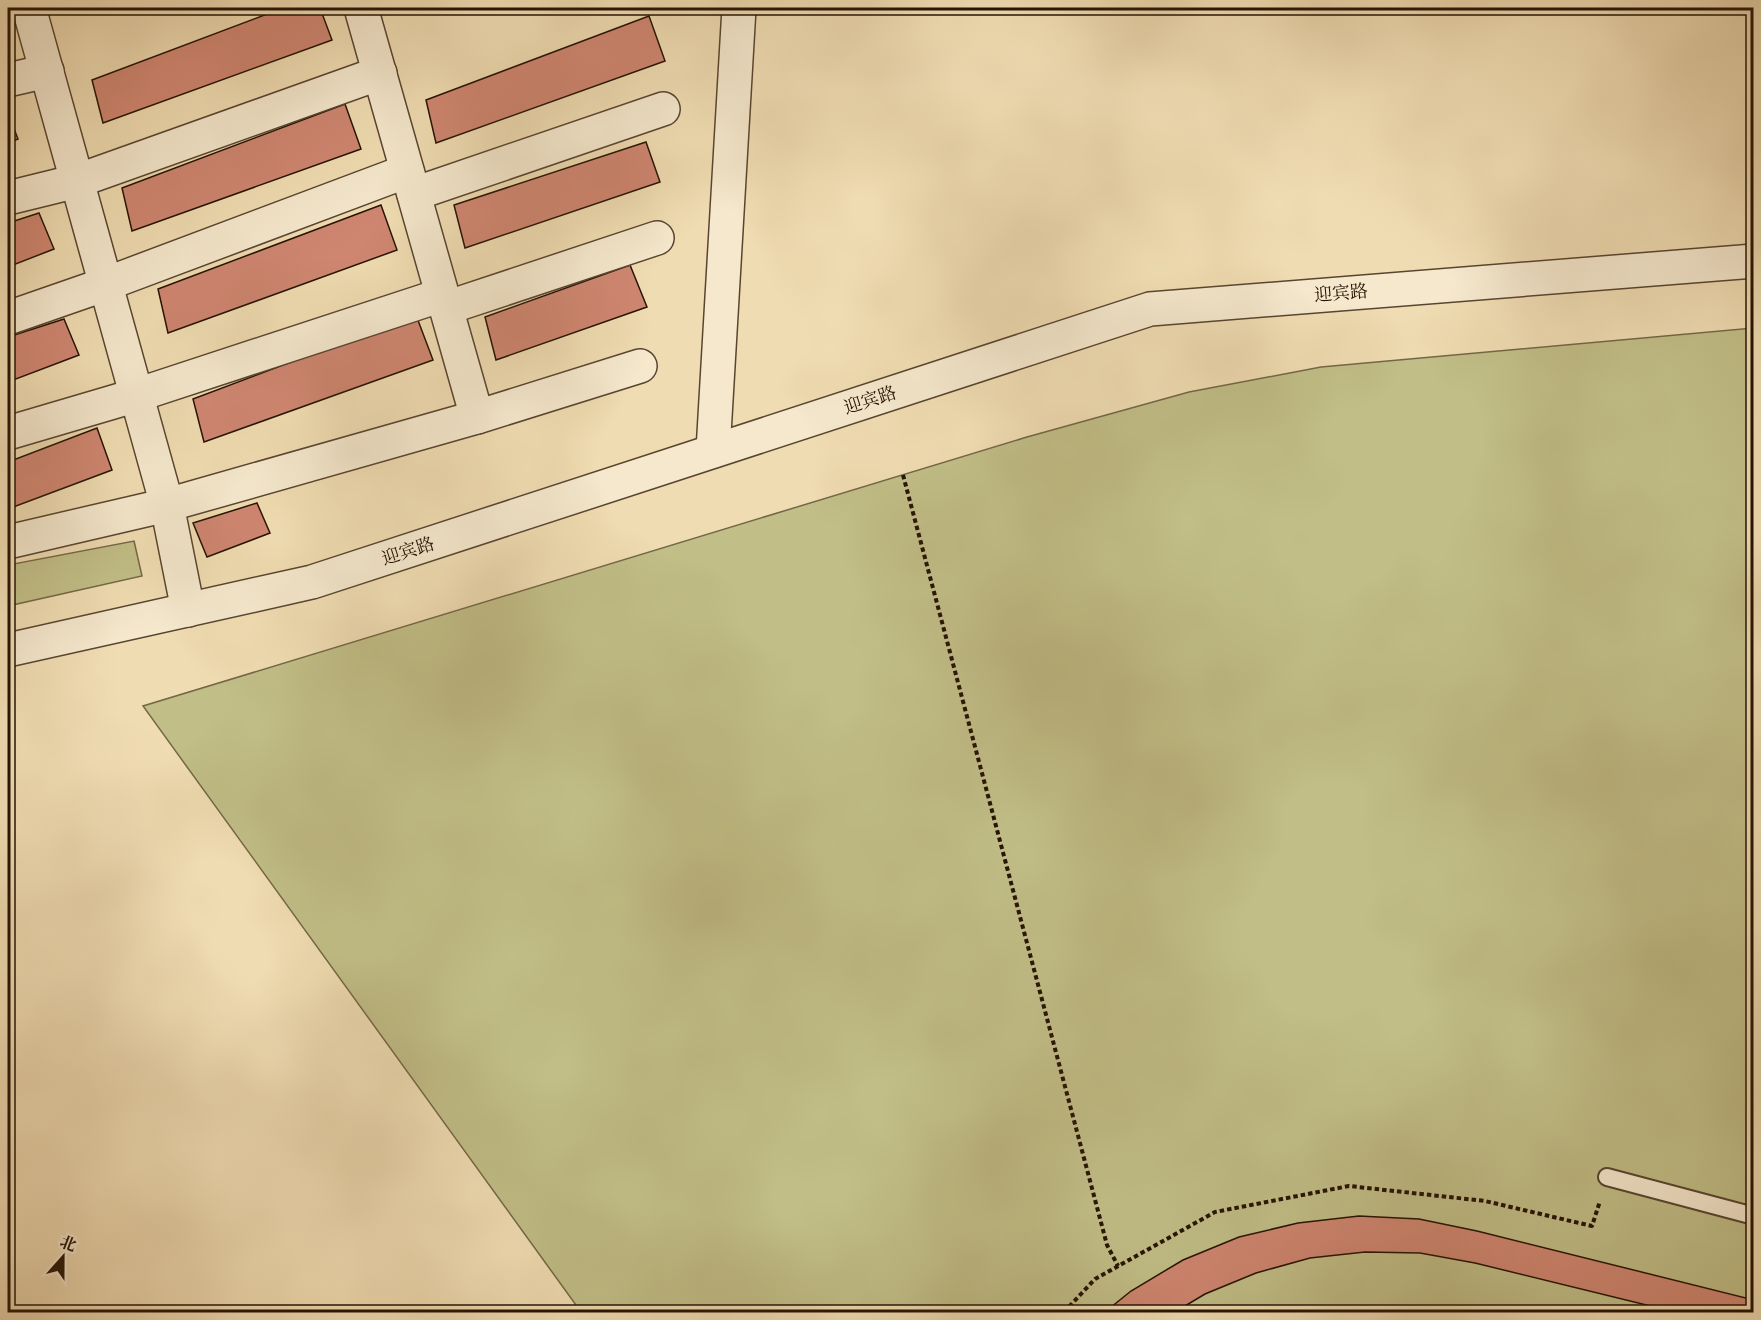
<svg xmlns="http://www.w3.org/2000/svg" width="1761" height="1320" font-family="'Libre Caslon Text','Noto Serif SC',serif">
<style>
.green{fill:#c1be87;stroke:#736846;stroke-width:1.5}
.building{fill:#cf8671;stroke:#251304;stroke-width:1.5}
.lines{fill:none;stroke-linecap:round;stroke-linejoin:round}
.service-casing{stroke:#584530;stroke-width:20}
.minor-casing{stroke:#584530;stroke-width:36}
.tertiary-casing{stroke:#584530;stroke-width:36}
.path{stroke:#251304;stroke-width:4;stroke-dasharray:4.5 3;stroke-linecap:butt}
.service{stroke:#f5e8cd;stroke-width:16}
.minor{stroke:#f5e8cd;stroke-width:33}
.tertiary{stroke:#f5e8cd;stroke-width:33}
.labels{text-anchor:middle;stroke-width:5;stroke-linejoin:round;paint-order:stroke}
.street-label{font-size:18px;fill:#251304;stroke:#f5e8cd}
</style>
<rect width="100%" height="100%" fill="#f0dcb2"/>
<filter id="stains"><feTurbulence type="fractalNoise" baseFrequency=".00333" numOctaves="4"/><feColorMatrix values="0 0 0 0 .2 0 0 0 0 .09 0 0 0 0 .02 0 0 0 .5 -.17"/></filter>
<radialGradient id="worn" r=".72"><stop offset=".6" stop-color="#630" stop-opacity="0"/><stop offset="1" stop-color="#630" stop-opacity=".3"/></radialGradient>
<g class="green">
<path d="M1753 328V1312H581L143 706 1027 437 1189 392 1321 367Z"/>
<path d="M134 541 142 576 8 606V565Z"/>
</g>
<g class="building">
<path d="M283 8H320L332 40 103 123 92 80Z"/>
<path d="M386 8H423V12L386 10Z"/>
<path d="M649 16 665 61 436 143 426 100Z"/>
<path d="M345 104 361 149 132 231 122 188Z"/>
<path d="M8 113 18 139 8 143Z"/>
<path d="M646 142 660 182 465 248 454 205Z"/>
<path d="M381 205 397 250 168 333 158 289Z"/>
<path d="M39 213 54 249 8 267V223Z"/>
<path d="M630 265 647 307 496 360 485 317Z"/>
<path d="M416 315 433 360 204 442 193 399Z"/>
<path d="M64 319 79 355 8 382V337Z"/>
<path d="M97 428 112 470 8 509V462Z"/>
<path d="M257 503 270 533 207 557 193 523Z"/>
<path d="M1359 1216 1419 1219 1477 1231 1754 1300V1312H1675L1475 1263 1420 1253 1365 1252 1310 1258 1256 1273 1205 1294 1175 1312H1105L1131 1291 1183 1260 1239 1237 1298 1223Z"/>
</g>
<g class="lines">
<defs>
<path id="service" d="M1607 1177 1754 1216"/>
<g id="minor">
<path d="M29 8 167 505 188 610"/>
<path d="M361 8 477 417"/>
<path d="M8 80 47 71"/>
<path d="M414 194 663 109"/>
<path d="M8 198 77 181 380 73"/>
<path d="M446 308 657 238"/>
<path d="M8 318 106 284 407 171"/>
<path d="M8 433 137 395 442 295"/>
<path d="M713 451 739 8"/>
<path d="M8 542 167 505 477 417 640 366"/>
</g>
<path id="tertiary" d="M8 650 312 582 1150 309 1754 261"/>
</defs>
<use href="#service" class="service-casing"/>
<use href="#minor" class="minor-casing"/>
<use href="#tertiary" class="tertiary-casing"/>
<g class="path">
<path d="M903 475 1107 1245 1118 1266"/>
<path d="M1064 1312 1095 1279 1215 1212 1349 1186 1485 1201 1592 1226 1600 1201"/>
</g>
<use href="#service" class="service"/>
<use href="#minor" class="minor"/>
<use href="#tertiary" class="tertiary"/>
</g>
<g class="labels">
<g class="street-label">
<text transform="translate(1341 293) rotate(-5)" y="6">迎宾路</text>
<text transform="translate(870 400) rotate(-18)" y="6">迎宾路</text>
<text transform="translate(408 551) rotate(-18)" y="6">迎宾路</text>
</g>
</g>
<rect width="1761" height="1320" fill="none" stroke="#f0dcb2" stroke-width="30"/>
<rect x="9" y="9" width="1743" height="1302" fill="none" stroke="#251304" stroke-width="3"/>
<rect x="15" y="15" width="1731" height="1290" fill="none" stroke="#251304" stroke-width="1.5"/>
<g transform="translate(63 1257) rotate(21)" stroke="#f5e8cd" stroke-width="4.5" paint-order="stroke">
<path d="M0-4.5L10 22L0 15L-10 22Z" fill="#251304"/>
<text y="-9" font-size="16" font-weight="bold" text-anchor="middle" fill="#251304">北</text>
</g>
<rect width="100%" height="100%" filter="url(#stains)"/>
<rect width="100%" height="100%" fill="url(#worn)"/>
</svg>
